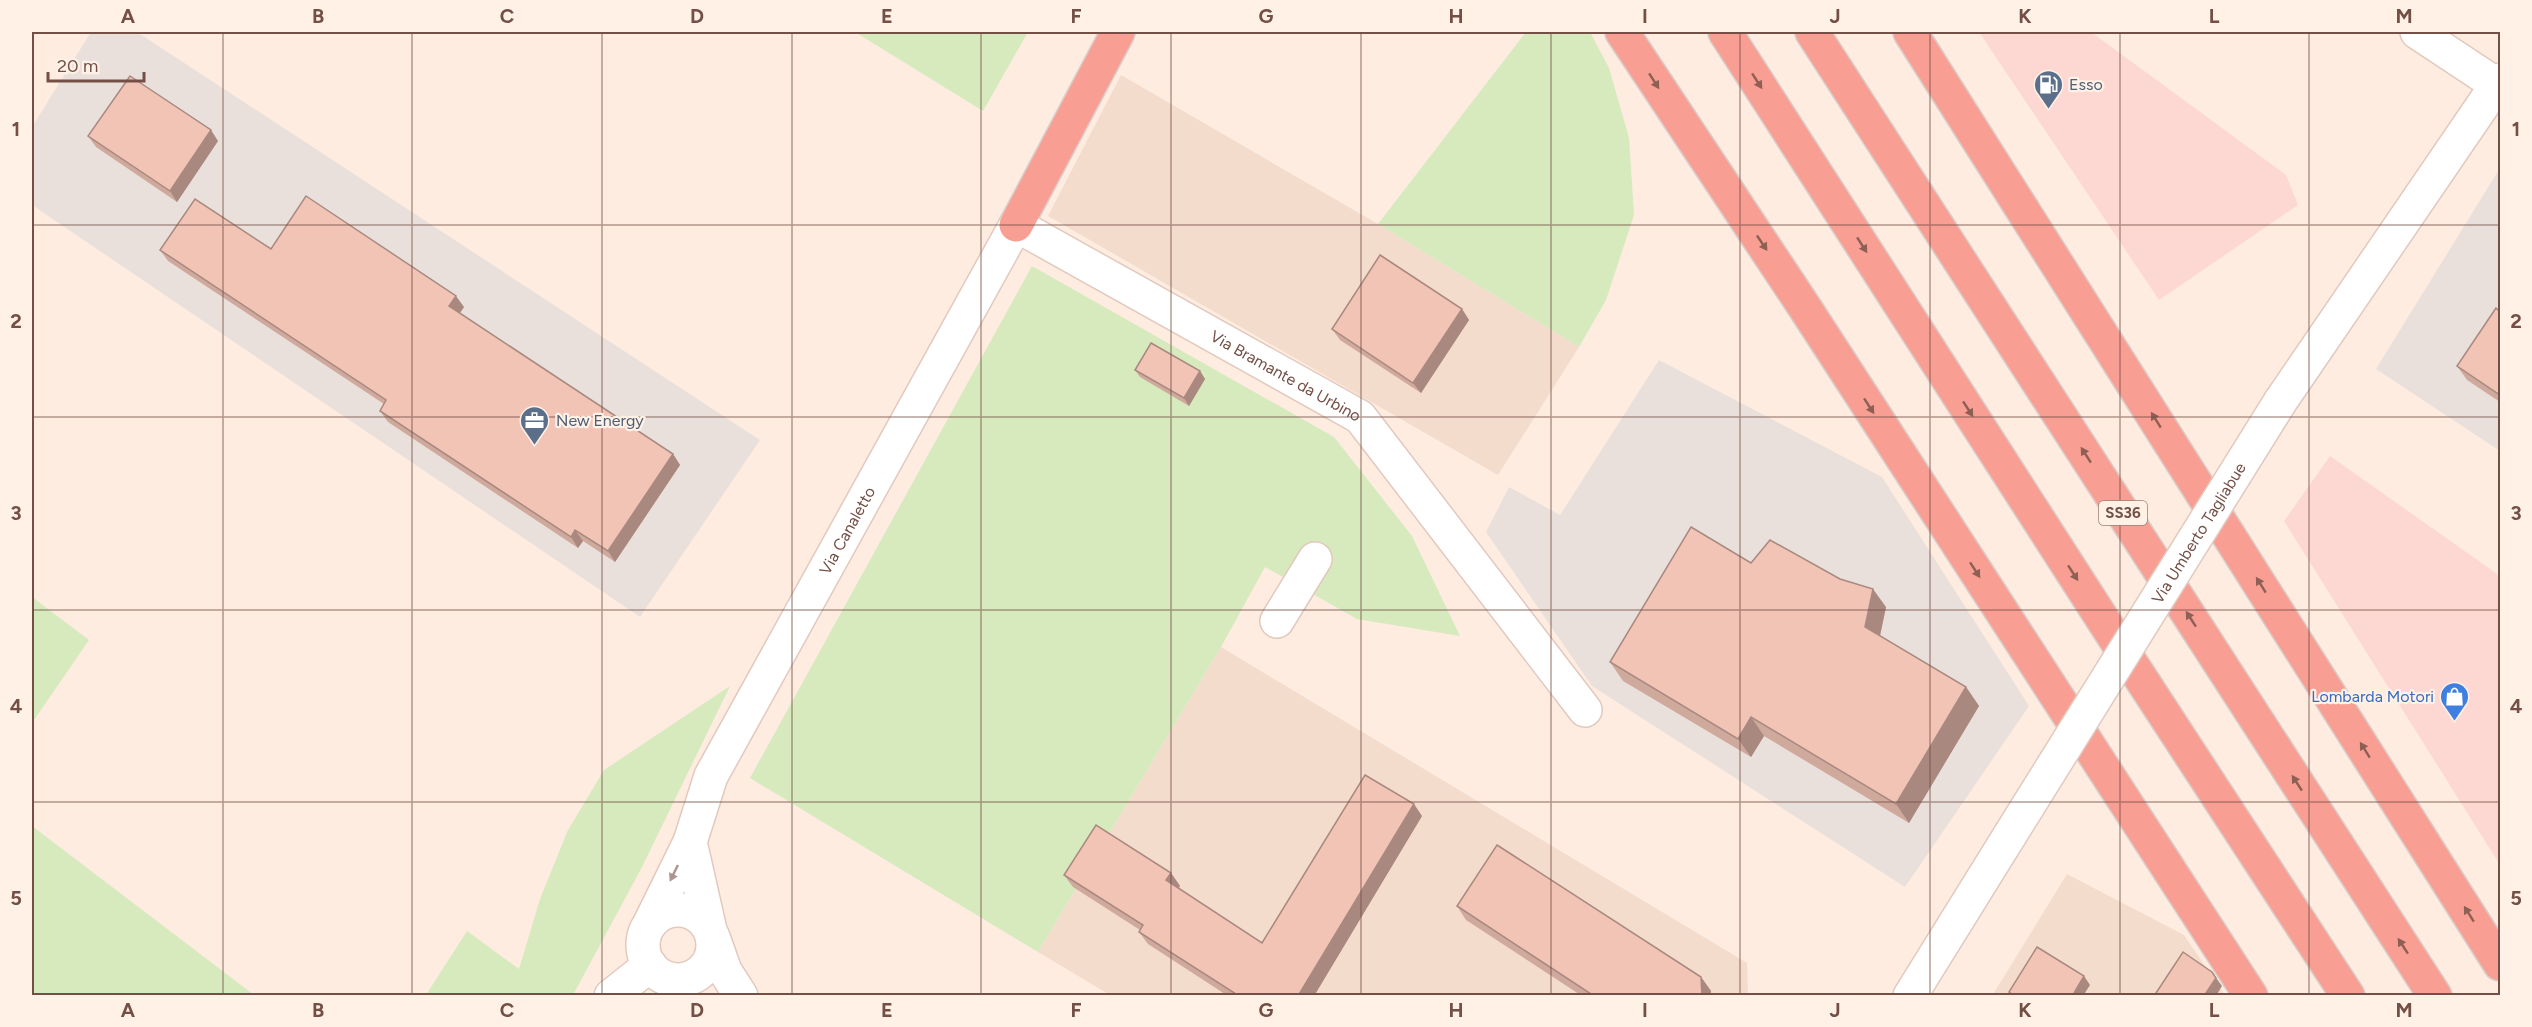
<svg xmlns="http://www.w3.org/2000/svg" width="2532" height="1027" font-family="Figtree,sans-serif">
<style>
.residential{fill:#f4dccd}
.commercial{fill:#fdd8d2}
.industrial{fill:#eae0db}
.green{fill:#d6eabe}
.lines{fill:none;stroke-linecap:round;stroke-linejoin:round}
.minor-casing{stroke:#e2c9be;stroke-width:36}
.highway-casing{stroke:#d8cecb;stroke-width:36}
.minor{stroke:#fff;stroke-width:33}
.highway{stroke:#f99e93;stroke-width:33}
.minor-bridge-casing{stroke:#e2c9be;stroke-width:36;stroke-linecap:butt}
.minor-bridge{stroke:#fff;stroke-width:33}
.wall{fill:#d0a99d}
.shaded-wall{fill:#a9897f}
.building{fill:#f2c4b6;stroke:#a9897f;stroke-width:1.5}
.oneway{fill:#8e5f55}
.oneway2{fill:#ab9590}
.grid{fill:none;stroke:#734f46;stroke-width:1.5;stroke-opacity:0.55}
.labels{text-anchor:middle;stroke-width:4.5;stroke-linejoin:round;paint-order:stroke}
.shield{fill:#fff1e5;stroke:#9d8076;stroke-width:1.5}
.shield-label{font-size:15px;font-weight:bold;fill:#734f46}
.service-label{font-size:16px;fill:#4e5e75;stroke:#fff1e5;text-anchor:start}
.street-label{font-size:16px;fill:#734f46;stroke:#fff1e5}
.shop-label{font-size:16px;fill:#366cbe;stroke:#fff1e5;text-anchor:end}
.neatline{fill:none;stroke:#734f46;stroke-width:2}
.grid-label{font-size:20px;text-anchor:middle;font-weight:bold;fill:#734f46}
</style>
<rect width="100%" height="100%" fill="#fdecdf"/>
<g class="residential">
<path d="M1121 75 1378 224 1579 347 1498 475 1048 216Z"/>
<path d="M1221 647 1747 963 1748 995H1110L1038 952Z"/>
<path d="M2067 874 2184 935 2225 995 1992 996Z"/>
</g>
<g class="commercial">
<path d="M1979 32H2091L2286 175 2298 205 2159 300Z"/>
<path d="M2330 456 2500 576V865L2284 521Z"/>
</g>
<g class="industrial">
<path d="M91 32H137L760 440 640 617 32 205V127Z"/>
<path d="M2500 168V451L2376 369Z"/>
<path d="M1659 360 1882 477 2029 706 1905 887 1592 686 1486 532 1509 487 1560 515Z"/>
</g>
<g class="green">
<path d="M855 32H1028L983 111Z"/>
<path d="M1526 32H1590L1609 68 1629 138 1634 215 1606 300 1579 347 1378 224Z"/>
<path d="M1032 266 1334 437 1412 536 1460 636 1357 619 1265 567 1221 647 1038 952 750 778Z"/>
<path d="M32 597 89 640 32 723Z"/>
<path d="M730 686 642 867 573 995H426L467 931 519 969 540 899 568 830 604 770Z"/>
<path d="M32 826 254 995H32Z"/>
</g>
<g class="lines">
<defs>
<g id="minor">
<path d="M2417 32 2497 85"/>
<path d="M2280 402 2500 80"/>
<path d="M1277 621 1315 559"/>
<path id="s1" d="M690 842 711 776 1016 225 1360 417 1585 710"/>
<circle cx="678" cy="945" r="35"/>
<path d="M650 923 690 842 709 926"/>
<path d="M713 937 725 971 741 996"/>
<path d="M611 996 650 965"/>
<path d="M1910 996 2010 835"/>
</g>
<g id="highway">
<path d="M1622 32 1807 311 2251 996"/>
<path d="M1725 32 2123 651 2348 996"/>
<path d="M1812 32 2435 996"/>
<path d="M1910 32 2500 964"/>
<path d="M1016 225 1118 32"/>
</g>
</defs>
<use href="#minor" class="minor-casing"/>
<use href="#highway" class="highway-casing"/>
<use href="#minor" class="minor"/>
<use href="#highway" class="highway"/>
<defs>
<g id="minor-bridge">
<path id="s2" d="M2010 835 2280 402"/>
</g>
</defs>
<use href="#minor-bridge" class="minor-bridge-casing"/>
<use href="#minor-bridge" class="minor-bridge"/>
</g>
<g class="wall">
<path d="M88 136 218 141 177 202 96 147Z"/>
<path d="M160 250 464 307 460 313 673 454 680 465 615 562 583 541 578 548 388 422 380 411 384 404 168 261Z"/>
<path d="M1462 309 1469 320 1421 393 1340 340 1332 329Z"/>
<path d="M2500 312V402L2467 380 2457 366Z"/>
<path d="M1135 370 1200 371 1205 379 1189 406 1140 377Z"/>
<path d="M1751 563 1886 607 1880 636 1966 687 1979 706 1909 823 1764 736 1751 757 1623 681 1610 662Z"/>
<path d="M1422 816 1314 996H1228L1148 944 1139 932 1140 930 1073 887 1064 875 1171 873 1180 886 1178 888 1262 943Z"/>
<path d="M1457 906 1701 977 1711 991V996H1582L1466 920Z"/>
</g>
<g class="shaded-wall">
<path d="M211 130 218 141 177 202 170 191Z"/>
<path d="M456 296 464 307 457 317 449 306Z"/>
<path d="M1462 309 1469 320 1421 393 1413 383Z"/>
<path d="M1200 371 1205 379 1189 406 1184 398Z"/>
<path d="M673 454 680 465 615 562 608 551Z"/>
<path d="M575 530 583 541 578 548 571 537Z"/>
<path d="M1873 589 1886 607 1878 645 1865 627Z"/>
<path d="M1966 687 1979 706 1909 823 1896 804Z"/>
<path d="M1751 717 1764 736 1751 757 1738 739Z"/>
<path d="M1414 804 1422 816 1314 996H1298Z"/>
<path d="M1171 873 1180 886 1175 893 1166 880Z"/>
<path d="M2212 972 2222 986 2216 996H2204Z"/>
<path d="M2084 976 2090 985 2083 996H2076L2074 993Z"/>
<path d="M1701 977 1711 991V996H1702Z"/>
</g>
<g class="building">
<path d="M130 76 211 130 170 191 88 136Z"/>
<path d="M306 196 456 296 449 306 673 454 608 551 575 530 571 537 380 411 386 400 160 250 195 199 271 249Z"/>
<path d="M1380 255 1462 309 1413 383 1332 329Z"/>
<path d="M2496 308 2500 312V395L2457 366Z"/>
<path d="M1151 343 1200 371 1184 398 1135 370Z"/>
<path d="M1691 527 1751 563 1770 540 1840 579 1873 589 1865 627 1966 687 1896 804 1751 717 1738 739 1610 662Z"/>
<path d="M1365 775 1414 804 1298 996H1239L1139 932 1143 925 1064 875 1096 825 1171 873 1166 880 1262 943Z"/>
<path d="M1497 845 1701 977 1702 996H1594L1457 906Z"/>
<path d="M2037 947 2084 976 2074 993 2078 996H2015L2009 992Z"/>
<path d="M2183 952 2212 972 2216 978 2204 996H2154Z"/>
</g>
<defs><path id="oneway-solid" d="M-6-.8H1V-3.2L6.5 0L1 3.2V.8H-6Z" transform="scale(1.5)"/></defs>
<g class="oneway">
<use href="#oneway-solid" transform="translate(1654 81) rotate(57)"/>
<use href="#oneway-solid" transform="translate(1757 81) rotate(57)"/>
<use href="#oneway-solid" transform="translate(1762 243) rotate(56)"/>
<use href="#oneway-solid" transform="translate(1862 245) rotate(57)"/>
<use href="#oneway-solid" transform="translate(1869 406) rotate(57)"/>
<use href="#oneway-solid" transform="translate(1968 409) rotate(57)"/>
<use href="#oneway-solid" transform="translate(2156 420) rotate(-122)"/>
<use href="#oneway-solid" transform="translate(2086 455) rotate(-123)"/>
<use href="#oneway-solid" transform="translate(1975 570) rotate(57)"/>
<use href="#oneway-solid" transform="translate(2073 573) rotate(57)"/>
<use href="#oneway-solid" transform="translate(2261 585) rotate(-122)"/>
<use href="#oneway-solid" transform="translate(2191 619) rotate(-123)"/>
<use href="#oneway-solid" transform="translate(2365 750) rotate(-122)"/>
<use href="#oneway-solid" transform="translate(2297 783) rotate(-123)"/>
<use href="#oneway-solid" transform="translate(2469 914) rotate(-122)"/>
<use href="#oneway-solid" transform="translate(2403 946) rotate(-123)"/>
</g>
<use class="oneway2" href="#oneway-solid" transform="translate(674 873) rotate(116)"/>
<path class="grid" d="M223 32V996M412 32V996M602 32V996M792 32V996M981 32V996M1171 32V996M1361 32V996M1551 32V996M1740 32V996M1930 32V996M2120 32V996M2309 32V996M32 225H2500M32 417H2500M32 610H2500M32 802H2500"/>
<defs>
<symbol id="fuel-pin" viewBox="-11 -11 22 30"><path d="M0 17L-7.5 6A9.5 9.5 0 1 1 7.5 6Z" fill="#5c6f8a" stroke="#fff1e5"/><path d="M-5.5-6h7V0h2V4h1.3V-2.5L3-4.5l.8-.8L6-3V5H2.5V1h-1V6h-7ZM-4.2-4.7v3.2H.2V-4.7Z" fill="#fff"/></symbol>
<symbol id="office-pin" viewBox="-11 -11 22 30"><path d="M0 17L-7.5 6A9.5 9.5 0 1 1 7.5 6Z" fill="#5c6f8a" stroke="#fff1e5"/><path d="M-6-3h4V-5.5h4V-3h4V5H-6ZM-1-4.5V-3h2v-1.5ZM-6 0V1H6V0Z" fill="#fff"/></symbol>
<symbol id="shop-pin" viewBox="-11 -11 22 30"><path d="M0 17L-7.5 6A9.5 9.5 0 1 1 7.5 6Z" fill="#3f7fe0" stroke="#fff1e5"/><path d="M-5-2.5h2.3a2.7 3.5 0 0 1 5.4 0H5L5.5 6h-11ZM-1.5-2.5h3a1.5 2.3 0 0 0-3 0Z" fill="#fff"/></symbol>
</defs>
<g fill-rule="evenodd">
<use href="#fuel-pin" x="2032" y="68" width="33" height="45"/>
<use href="#office-pin" x="518" y="404" width="33" height="45"/>
<use href="#shop-pin" x="2438" y="680" width="33" height="45"/>
</g>
<g class="labels">
<rect class="shield" x="2099" y="501" width="48" height="24" rx="4.5"/>
<g class="shield-label">
<text x="2123" y="518">SS36</text>
</g>
<g class="service-label">
<text x="2069" y="90">Esso</text>
<text x="556" y="426">New Energy</text>
</g>
<g class="street-label">
<text dy="6" stroke="none"><textPath href="#s1" startOffset="1008">Via Bramante da Urbino</textPath></text>
<text dy="6" stroke="none"><textPath href="#s1" startOffset="350">Via Canaletto</textPath></text>
<text dy="6" stroke="none"><textPath href="#s2" startOffset="356">Via Umberto Tagliabue</textPath></text>
</g>
<g class="shop-label">
<text x="2434" y="702">Lombarda Motori</text>
</g>
</g>
<rect width="2532" height="1027" fill="none" stroke="#fff1e5" stroke-width="66"/>
<path d="M48 72v9h96v-9" fill="none" stroke="#734f46" stroke-width="3"/>
<text x="57" y="72" font-size="18" fill="#734f46" stroke="#fff1e5" stroke-width="4.5" paint-order="stroke">20 m</text>
<rect x="33" y="33" width="2466" height="961" class="neatline"/>
<g class="grid-label">
<text x="128" y="23">A</text>
<text x="318" y="23">B</text>
<text x="507" y="23">C</text>
<text x="697" y="23">D</text>
<text x="887" y="23">E</text>
<text x="1076" y="23">F</text>
<text x="1266" y="23">G</text>
<text x="1456" y="23">H</text>
<text x="1645" y="23">I</text>
<text x="1835" y="23">J</text>
<text x="2025" y="23">K</text>
<text x="2214" y="23">L</text>
<text x="2404" y="23">M</text>
<text x="16" y="136">1</text>
<text x="2516" y="136">1</text>
<text x="16" y="328">2</text>
<text x="2516" y="328">2</text>
<text x="16" y="520">3</text>
<text x="2516" y="520">3</text>
<text x="16" y="713">4</text>
<text x="2516" y="713">4</text>
<text x="16" y="905">5</text>
<text x="2516" y="905">5</text>
<text x="128" y="1017">A</text>
<text x="318" y="1017">B</text>
<text x="507" y="1017">C</text>
<text x="697" y="1017">D</text>
<text x="887" y="1017">E</text>
<text x="1076" y="1017">F</text>
<text x="1266" y="1017">G</text>
<text x="1456" y="1017">H</text>
<text x="1645" y="1017">I</text>
<text x="1835" y="1017">J</text>
<text x="2025" y="1017">K</text>
<text x="2214" y="1017">L</text>
<text x="2404" y="1017">M</text>
</g>
</svg>
